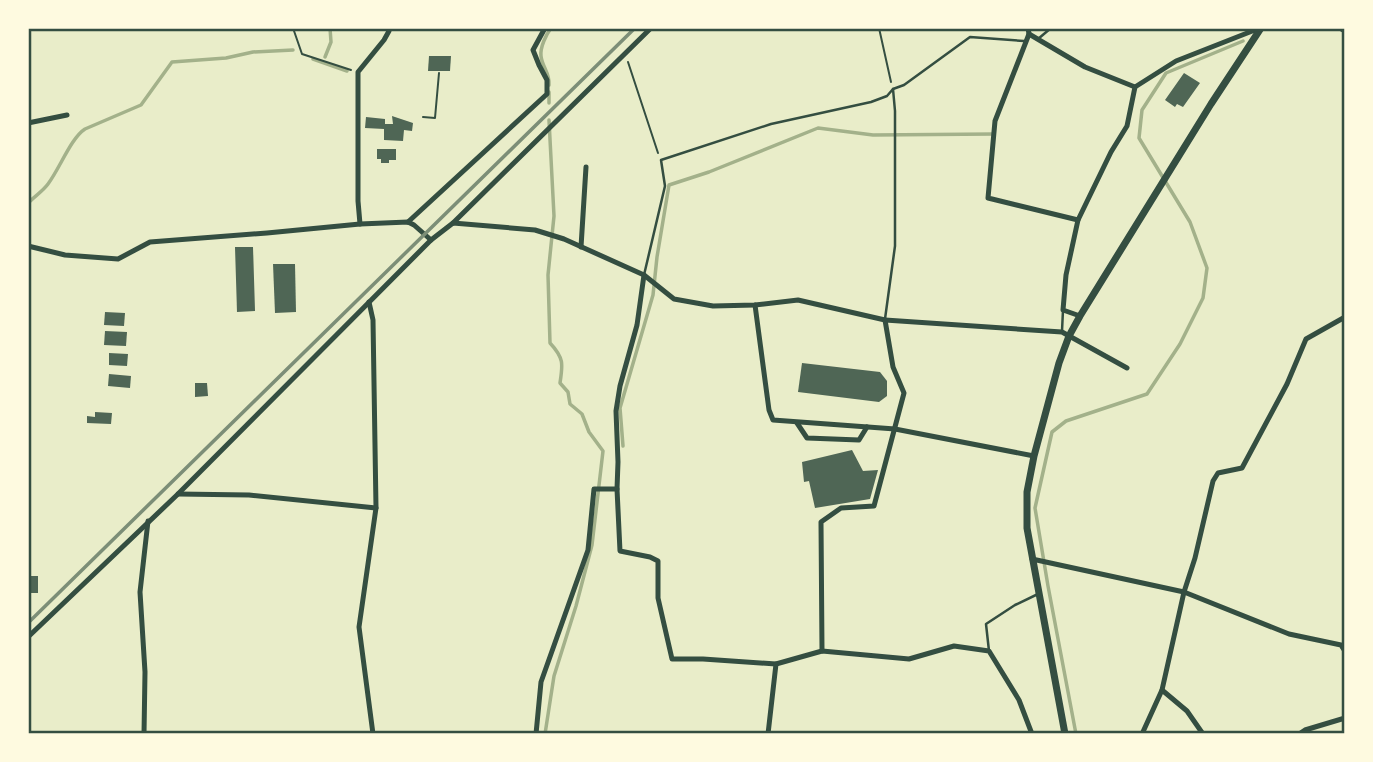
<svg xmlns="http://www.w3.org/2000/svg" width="1373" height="762" font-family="Overpass,sans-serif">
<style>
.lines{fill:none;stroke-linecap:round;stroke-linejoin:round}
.stream{stroke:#a3b18a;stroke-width:3.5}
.building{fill:#4f6655}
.path{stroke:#344e41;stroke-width:2}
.service{stroke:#344e41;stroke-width:2.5}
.minor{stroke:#344e41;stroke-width:5}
.secondary{stroke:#344e41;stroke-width:7}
.rail{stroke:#7c8e77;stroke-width:3.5}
.neatline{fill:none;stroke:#344e41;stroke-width:2.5}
</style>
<rect width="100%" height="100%" fill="#e9edc9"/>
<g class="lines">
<g class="stream">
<path d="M1271 29 1273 28"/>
<path d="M325 57 331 42 330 28"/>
<path d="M313 59 347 71"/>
<path d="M549 85C550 73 542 67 541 56 540 47 546 35 551 28"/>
<path d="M549 103V92"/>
<path d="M28 203C35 196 43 191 48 184 60 168 71 138 85 129L141 105 172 62 226 58 253 52 293 50"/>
<path d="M623 446 620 408 653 295 657 257 669 185 709 172 818 128 873 135 994 134"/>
<path d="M545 734 554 676 576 606 592 545 603 451 589 432 582 414 570 404 568 392 560 383C563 364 564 358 550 343L548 275 554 216 549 120"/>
<path d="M1076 734 1048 586 1035 508 1052 432 1066 421 1147 394 1180 344 1203 298 1207 268 1190 222 1139 138 1142 110 1166 73 1243 41"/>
</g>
</g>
<g class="building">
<path d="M429 56H451L450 71H428Z"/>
<path d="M1184 73 1200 83 1183 107 1177 104 1175 107 1165 100Z"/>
<path d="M392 116 413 123 412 131 404 130 403 141 384 140V129L365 128 366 117 385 119V124H393Z"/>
<path d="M377 149H396V160H389V163H381V159H377Z"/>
<path d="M235 247H253L255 311 237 312Z"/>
<path d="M273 264H295L296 312 275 313Z"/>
<path d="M105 312 125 313 124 326 104 325Z"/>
<path d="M105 331 127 332 126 346 104 345Z"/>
<path d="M109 353 128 354 127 366 109 365Z"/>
<path d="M802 363 880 372 887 381V396L879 402 798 392Z"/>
<path d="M109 374 131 376 130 388 108 386Z"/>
<path d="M195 383H207L208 396 195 397Z"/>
<path d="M95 412 112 413 111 424 87 423V416L95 417Z"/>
<path d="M852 450 863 471 878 470 870 499 815 508 809 481 804 482 802 462Z"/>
<rect x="28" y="576" width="10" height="17"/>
</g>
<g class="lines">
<g class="path">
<path d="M293 28 302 54 351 70"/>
<path d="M879 28 891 82"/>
<path d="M628 62 658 153"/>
<path d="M423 117 435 118 439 73"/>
</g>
<g class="service">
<path d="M1038 39 1051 28"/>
<path d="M644 275 665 186 661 160 771 124 871 102 887 96 893 89 904 85 970 37 1024 41"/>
<path d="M885 319 895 246V111L893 89"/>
<path d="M1062 331 1063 310"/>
<path d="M989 651 986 624 1015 605 1038 594"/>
</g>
<g class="minor">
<path d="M1028 28 1029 34 995 121 988 198 1078 220"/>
<path d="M1340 28 1345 31"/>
<path d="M1029 34 1085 67 1135 87"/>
<path d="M28 123 67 115"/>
<path d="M408 222 547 94V80L539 65 533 50 545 28"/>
<path d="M453 223 651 28"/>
<path d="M360 224 358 201V72L384 40 389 31V28"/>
<path d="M28 246 65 255 118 259 150 242 267 233 360 224 408 222 414 225 431 240"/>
<path d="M581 247 586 167"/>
<path d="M644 275 637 325 620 386 616 411 618 462 617 489 620 551 650 557 658 561V598L672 659H703L776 664 822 651 909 659 954 646 989 651 1019 700 1032 734"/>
<path d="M369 302 373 320 376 508 359 627 373 734"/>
<path d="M755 305 769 410 773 420 895 429 1034 456"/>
<path d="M1080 316 1063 310 1066 275 1078 220 1111 152 1127 126 1135 87 1176 61 1260 28"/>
<path d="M797 423 807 438 859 440 867 427"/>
<path d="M178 494 249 495 376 508"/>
<path d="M1032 559 1184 592 1289 634 1341 645 1345 651"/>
<path d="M28 637 178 494 431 240 453 223 535 230 564 239 644 275 674 299 713 306 755 305 798 300 885 320"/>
<path d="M822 651 821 522 841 508 874 506 904 393 893 367 885 320 1062 332 1127 368"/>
<path d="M1162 690 1187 711 1203 734"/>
<path d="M144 734 145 672 140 592 148 521"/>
<path d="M536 734 541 682 588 550 594 489H617"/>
<path d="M768 734 776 664"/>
<path d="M1142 734 1162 690 1184 592 1195 558 1213 481 1218 473 1242 468 1287 384 1306 339 1345 317"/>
<path d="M1299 734 1305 730 1345 718"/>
</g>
<path class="secondary" d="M1065 734 1027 528V492L1034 456 1059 363 1069 336 1080 316 1211 104 1261 28"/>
<path class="rail" d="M28 623 635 28"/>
</g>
<rect width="1373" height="762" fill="none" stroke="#fefae0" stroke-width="60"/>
<rect x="30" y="30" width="1313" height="702" class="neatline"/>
</svg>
